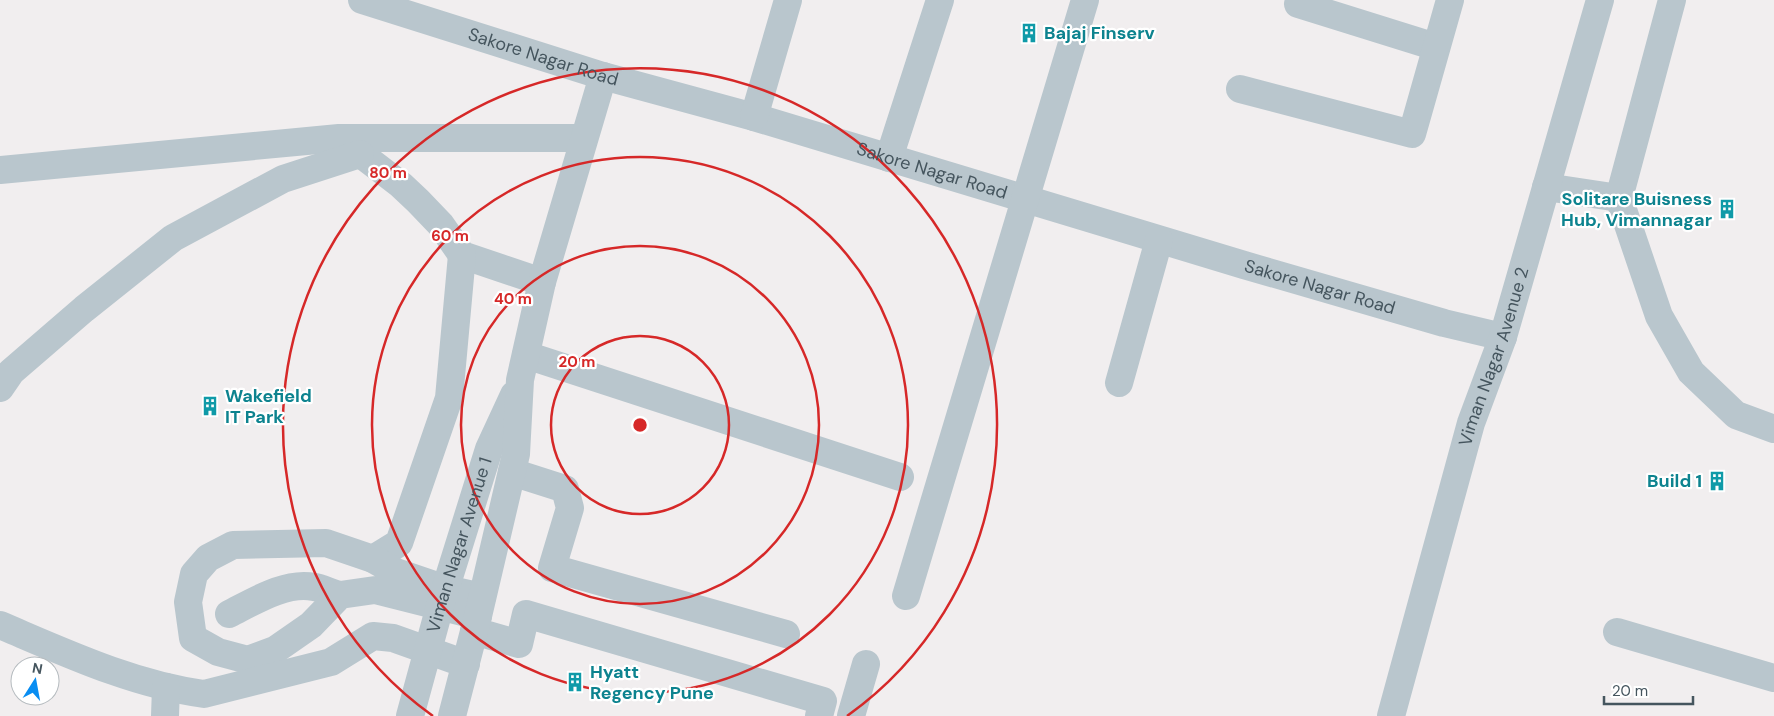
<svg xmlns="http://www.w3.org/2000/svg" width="1774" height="716" font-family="'DM Sans',sans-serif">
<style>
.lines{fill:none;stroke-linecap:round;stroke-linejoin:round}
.minor{stroke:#b9c6cd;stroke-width:28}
.ring{fill:none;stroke:#d62828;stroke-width:2.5}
.labels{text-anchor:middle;stroke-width:4.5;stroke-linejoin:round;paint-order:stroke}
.culture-label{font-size:18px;font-weight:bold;fill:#0d838f;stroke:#fff;text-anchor:start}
.street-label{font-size:18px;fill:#45555e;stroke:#fff}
.centre{fill:#d62828;stroke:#fff;stroke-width:2.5}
.ring-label{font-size:15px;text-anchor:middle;font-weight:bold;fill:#d62828;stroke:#fff;stroke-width:4.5;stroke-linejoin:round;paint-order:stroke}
</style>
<rect width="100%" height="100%" fill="#f1eeef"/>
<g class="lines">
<g class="minor">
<path id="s1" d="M362 0 603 76 754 117 1244 265 1444 323 1503 337"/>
<path d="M1298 4 1436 47"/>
<path d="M1240 89 1412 134 1450 0"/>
<path d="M754 117 788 0"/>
<path d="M345 142 401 185 418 201 441 225 462 255 542 282"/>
<path d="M889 158 940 0"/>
<path d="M0 170 339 138H583"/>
<path d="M1546 187 1619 198 1659 316 1691 372 1736 415 1774 429"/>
<path d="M1619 198 1672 0"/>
<path d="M526 355 900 477"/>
<path d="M1119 383 1159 240"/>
<path d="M0 388 11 372 84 309 173 238 283 179 360 154"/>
<path d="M512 472 565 489 570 508 552 568 786 634"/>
<path d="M373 559 399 543 449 398 462 255"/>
<path d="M906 596 1085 0"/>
<path d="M229 614C253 602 286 581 314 587 322 588 331 593 340 595"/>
<path d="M478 616 375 590 340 595 311 625 275 650 248 660 218 652 193 638 188 602 194 574 208 558 233 545 326 543 373 559 396 572 446 589 482 597"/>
<path d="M0 625C66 653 132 684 204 694L331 662 373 636 393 638 466 664"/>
<path d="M474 631 519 644 526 614 823 701 819 716"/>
<path d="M1617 632 1774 678"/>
<path d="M165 716 166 687"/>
<path id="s2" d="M410 716 440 606 489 449 514 395"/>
<path d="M452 716 478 616 516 454 520 380 542 282 603 76"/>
<path d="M851 716 866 664"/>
<path id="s3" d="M1391 716 1471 423 1503 337 1600 0"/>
</g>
</g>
<g class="ring">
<circle cx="640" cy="425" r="89"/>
<circle cx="640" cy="425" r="179"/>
<circle cx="640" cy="425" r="268"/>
<path d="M433 716A357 357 0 1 1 847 716"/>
</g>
<defs>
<symbol id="building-bare" viewBox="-9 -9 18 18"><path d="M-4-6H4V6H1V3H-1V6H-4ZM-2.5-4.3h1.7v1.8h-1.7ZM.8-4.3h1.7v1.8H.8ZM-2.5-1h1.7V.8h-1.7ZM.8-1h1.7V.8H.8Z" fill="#0f9aa8" stroke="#fff" stroke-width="2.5" paint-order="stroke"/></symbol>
</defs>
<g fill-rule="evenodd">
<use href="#building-bare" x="1015" y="19" width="28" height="28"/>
<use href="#building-bare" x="1713" y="195" width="28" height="28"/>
<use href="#building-bare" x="196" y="392" width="28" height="28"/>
<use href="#building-bare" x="1703" y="467" width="28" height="28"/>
<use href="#building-bare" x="561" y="668" width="28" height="28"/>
</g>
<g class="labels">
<g class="culture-label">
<text x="1044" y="39">Bajaj Finserv</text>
<text x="1712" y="205" text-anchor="end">Solitare Buisness<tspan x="1712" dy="21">Hub, Vimannagar</tspan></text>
<text x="225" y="402">Wakefield<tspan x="225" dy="21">IT Park</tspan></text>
<text x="1702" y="487" text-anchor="end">Build 1</text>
<text x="590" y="678">Hyatt<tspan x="590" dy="21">Regency Pune</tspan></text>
</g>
<g class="street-label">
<text dy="6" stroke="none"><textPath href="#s1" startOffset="190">Sakore Nagar Road</textPath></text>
<text dy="6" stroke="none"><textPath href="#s1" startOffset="595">Sakore Nagar Road</textPath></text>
<text dy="6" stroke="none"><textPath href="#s1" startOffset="1000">Sakore Nagar Road</textPath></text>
<text dy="6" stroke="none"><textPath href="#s3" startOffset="374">Viman Nagar Avenue 2</textPath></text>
<text dy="6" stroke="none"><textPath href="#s2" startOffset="178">Viman Nagar Avenue 1</textPath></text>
</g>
</g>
<circle cx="640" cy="425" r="8" class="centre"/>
<g class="ring-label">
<text x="388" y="178">80 m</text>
<text x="450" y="241">60 m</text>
<text x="513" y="304">40 m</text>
<text x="577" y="367">20 m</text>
</g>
<g transform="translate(35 681) rotate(11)"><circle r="24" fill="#ffffff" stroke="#b5bbbf"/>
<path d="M0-4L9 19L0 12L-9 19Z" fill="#088df2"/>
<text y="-8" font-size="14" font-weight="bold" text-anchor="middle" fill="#45555e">N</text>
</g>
<path d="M1604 696v8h89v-8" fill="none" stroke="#45555e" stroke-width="2.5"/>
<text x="1612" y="696" font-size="15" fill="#45555e" stroke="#ffffff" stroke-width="4" paint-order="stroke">20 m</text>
</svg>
